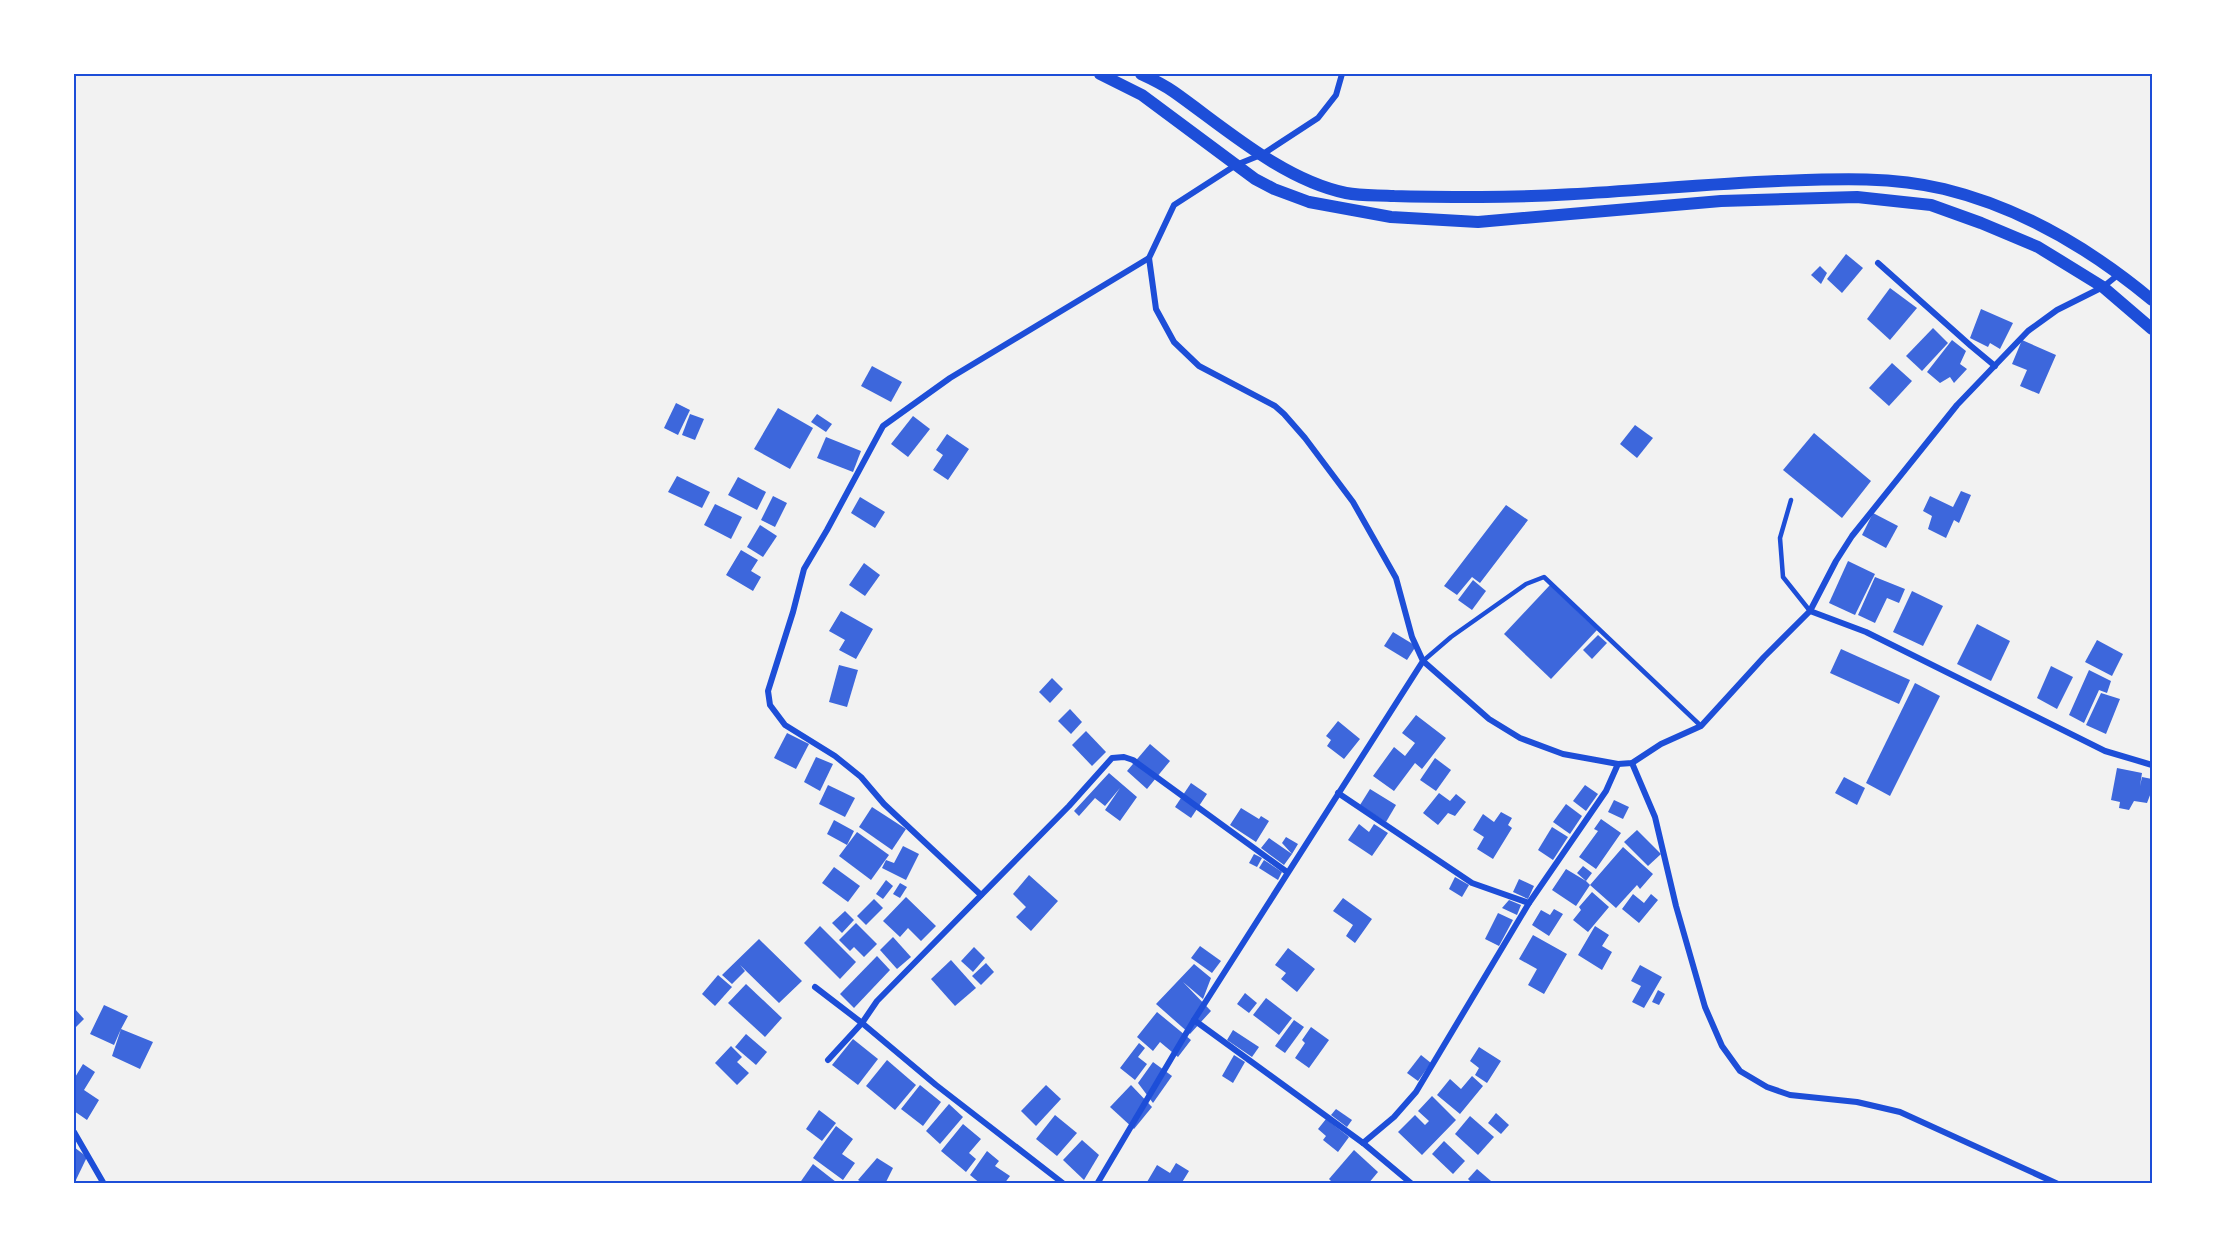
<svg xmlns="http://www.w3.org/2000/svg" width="2226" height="1257" font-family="'PT Sans Narrow',sans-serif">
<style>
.building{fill:#3d67dc}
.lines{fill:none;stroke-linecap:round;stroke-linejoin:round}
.service{stroke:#1d4ed8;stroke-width:4.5}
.minor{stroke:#1d4ed8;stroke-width:6}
.secondary{stroke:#1d4ed8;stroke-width:12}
.neatline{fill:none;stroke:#1d4ed8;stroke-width:2}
</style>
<rect width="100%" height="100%" fill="#f2f2f2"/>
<g class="building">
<path d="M1846 254 1863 268 1842 293 1827 279Z"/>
<path d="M1820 266 1827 273 1821 284 1811 275Z"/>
<path d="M1890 288 1917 308 1890 340 1867 319Z"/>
<path d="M1981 309 2013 323 2000 349 1990 343 1988 347 1970 338Z"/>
<path d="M1933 328 1948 343 1922 371 1906 356Z"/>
<path d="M1952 340 1966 351 1960 364 1967 369 1954 383 1950 377 1940 383 1927 372Z"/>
<path d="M2022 340 2056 355 2039 394 2020 386 2027 370 2012 364Z"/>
<path d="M1892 363 1912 381 1889 406 1869 388Z"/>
<path d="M872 366 902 382 891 402 861 386Z"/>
<path d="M676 403 690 410 678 435 664 428Z"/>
<path d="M778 408 813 428 790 469 754 449Z"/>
<path d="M690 414 704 419 695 440 682 435Z"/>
<path d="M817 414 832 424 826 432 811 422Z"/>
<path d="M913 416 930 429 908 457 891 444Z"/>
<path d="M1635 425 1653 438 1637 458 1620 444Z"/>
<path d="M1814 433 1871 481 1842 518 1783 470Z"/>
<path d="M947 434 969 449 948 480 933 470 943 455 936 450Z"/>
<path d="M826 437 861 451 853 472 817 458Z"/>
<path d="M677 476 710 492 702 508 668 492Z"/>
<path d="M738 477 766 492 757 510 728 495Z"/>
<path d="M1961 491 1971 495 1959 523 1954 520 1946 538 1928 529 1932 516 1923 511 1930 496 1953 507Z"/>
<path d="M773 496 787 503 775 527 761 520Z"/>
<path d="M860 497 885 512 875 528 851 513Z"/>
<path d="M715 504 742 517 731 539 704 525Z"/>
<path d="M1506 505 1528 520 1480 583 1472 577 1457 595 1444 586Z"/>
<path d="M1873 513 1898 526 1886 548 1862 535Z"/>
<path d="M760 525 777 536 763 557 747 547Z"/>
<path d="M741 550 758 560 751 571 761 577 753 591 726 575Z"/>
<path d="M1848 561 1875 574 1855 615 1829 603Z"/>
<path d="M864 563 880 575 865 596 849 585Z"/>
<path d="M1875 577 1905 589 1899 603 1887 598 1875 623 1858 615Z"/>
<path d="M1473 580 1486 591 1472 610 1458 600Z"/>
<path d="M1550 585 1597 630 1551 679 1504 634Z"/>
<path d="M1912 591 1943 606 1923 646 1893 632Z"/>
<path d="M841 611 873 629 856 659 839 650 845 640 829 631Z"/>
<path d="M1977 624 2010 641 1991 681 1957 664Z"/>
<path d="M1393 632 1416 646 1407 660 1384 646Z"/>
<path d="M1598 635 1607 643 1592 659 1583 650Z"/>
<path d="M2097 640 2123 654 2112 676 2085 662Z"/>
<path d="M1841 649 1910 680 1899 704 1830 673Z"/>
<path d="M839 665 858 670 847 707 829 702Z"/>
<path d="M2051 666 2073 677 2057 709 2037 698Z"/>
<path d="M2089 670 2111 681 2107 693 2099 690 2084 723 2069 715Z"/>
<path d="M1052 678 1063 689 1050 703 1039 692Z"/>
<path d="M1915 683 1940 696 1890 796 1866 783Z"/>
<path d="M2101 693 2120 699 2106 734 2086 725Z"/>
<path d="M1070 709 1082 722 1071 734 1058 721Z"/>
<path d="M1416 715 1446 738 1422 769 1415 763 1394 791 1373 776 1394 747 1405 756 1415 743 1402 733Z"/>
<path d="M1338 721 1360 739 1344 759 1327 746 1331 740 1326 736Z"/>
<path d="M1086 731 1106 752 1092 766 1072 745Z"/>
<path d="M787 733 809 744 796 769 774 758Z"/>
<path d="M1150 744 1170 761 1147 789 1127 771Z"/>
<path d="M816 757 833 764 820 791 804 782Z"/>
<path d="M1435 758 1451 770 1436 791 1420 780Z"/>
<path d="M2117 768 2142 773 2140 786 2142 777 2152 779V790L2147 803 2134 801 2129 810 2119 808 2120 802 2111 800Z"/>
<path d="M1109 773 1137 797 1120 821 1105 810 1120 788 1105 806 1095 798 1079 816 1074 811Z"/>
<path d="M1844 777 1865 788 1857 805 1835 793Z"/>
<path d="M1191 783 1207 794 1191 818 1175 807Z"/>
<path d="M828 785 855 798 845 817 819 804Z"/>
<path d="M1585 785 1598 794 1586 811 1573 801Z"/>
<path d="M1370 789 1396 805 1386 822 1360 805Z"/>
<path d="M1439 793 1450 801 1456 794 1466 802 1455 816 1448 813 1438 825 1423 813Z"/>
<path d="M1614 800 1629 807 1623 819 1608 812Z"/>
<path d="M1566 804 1582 816 1570 834 1553 822Z"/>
<path d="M872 807 906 829 892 850 859 827Z"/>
<path d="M1241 808 1259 819 1261 816 1269 821 1256 842 1230 825Z"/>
<path d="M1501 812 1512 818 1508 825 1512 828 1493 859 1477 849 1484 837 1473 830 1483 814 1494 822Z"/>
<path d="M1601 819 1621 833 1596 869 1579 857 1598 831 1594 829Z"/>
<path d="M834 820 854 831 847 845 827 834Z"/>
<path d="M1359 824 1369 832 1374 824 1388 833 1372 856 1348 840Z"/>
<path d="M1552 827 1568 837 1553 860 1538 850Z"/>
<path d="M1637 830 1661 854 1648 866 1624 842Z"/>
<path d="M857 832 889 855 871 880 839 856Z"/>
<path d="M1286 837 1298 844 1292 854 1284 865 1261 848 1269 838 1292 854 1282 843Z"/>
<path d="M903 846 919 854 906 880 882 868 886 860 894 863Z"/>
<path d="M1623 847 1653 874 1640 889 1637 885 1616 908 1590 885Z"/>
<path d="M1254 854 1262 858 1257 867 1249 863Z"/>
<path d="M1264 860 1282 872 1278 880 1259 868Z"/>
<path d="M1583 866 1592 873 1586 881 1590 885 1576 906 1552 890 1566 869 1586 881 1577 873Z"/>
<path d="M834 867 860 886 848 902 822 883Z"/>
<path d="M1029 875 1058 901 1031 931 1016 917 1026 907 1013 894Z"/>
<path d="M1455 877 1469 885 1462 897 1449 889Z"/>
<path d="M1519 879 1534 886 1528 899 1513 892Z"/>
<path d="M886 880 893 886 883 899 876 894Z"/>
<path d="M900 883 907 887 900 898 893 894Z"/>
<path d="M1592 892 1609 907 1588 932 1573 920 1581 910 1579 907Z"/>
<path d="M1633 894 1644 903 1651 894 1658 900 1639 923 1622 909Z"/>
<path d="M906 897 936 926 921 941 908 928 900 937 883 921Z"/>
<path d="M1343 898 1372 919 1355 943 1346 936 1353 925 1333 911Z"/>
<path d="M874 899 883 908 866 925 857 916Z"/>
<path d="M1509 900 1521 905 1517 915 1502 908Z"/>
<path d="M1554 909 1563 914 1549 936 1532 925 1541 910 1550 915Z"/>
<path d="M845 911 854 920 842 933 832 923Z"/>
<path d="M1498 913 1513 920 1499 946 1485 939Z"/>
<path d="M856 923 877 944 864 957 854 947 850 951 839 940Z"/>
<path d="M820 926 856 962 840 979 804 943Z"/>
<path d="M1595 926 1609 935 1602 946 1612 952 1602 970 1578 955Z"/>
<path d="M1533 935 1567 954 1544 994 1528 985 1537 969 1519 959Z"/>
<path d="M893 937 911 957 897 969 880 950Z"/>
<path d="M759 939 802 981 779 1003 740 965 745 971 732 984 722 975Z"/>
<path d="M1200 946 1221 961 1212 973 1191 958Z"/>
<path d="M974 947 985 958 973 972 961 961Z"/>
<path d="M1288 948 1315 969 1297 992 1281 979 1286 973 1275 965Z"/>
<path d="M877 956 890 970 854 1008 840 994Z"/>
<path d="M951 960 976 988 955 1006 931 979Z"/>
<path d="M986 963 994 972 981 985 972 976Z"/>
<path d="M1194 964 1211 978 1203 999 1183 982 1211 1011 1190 1034 1156 1004Z"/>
<path d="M1640 965 1662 977 1644 1008 1632 1002 1641 986 1631 981Z"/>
<path d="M718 975 732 987 715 1006 702 994Z"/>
<path d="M746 984 782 1018 765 1037 728 1003Z"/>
<path d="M1658 990 1665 994 1659 1005 1652 1002Z"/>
<path d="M1245 993 1257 1003 1249 1013 1237 1004Z"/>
<path d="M1266 998 1292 1018 1279 1035 1253 1015Z"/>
<path d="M104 1005 128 1016 121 1029 153 1042 140 1069 112 1056 121 1029 114 1045 90 1034Z"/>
<path d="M74 1008 84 1019 74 1029Z"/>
<path d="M1157 1012 1191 1040 1178 1057 1160 1042 1153 1051 1137 1037Z"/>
<path d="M1294 1020 1304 1027 1285 1053 1275 1046Z"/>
<path d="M1311 1027 1329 1040 1309 1068 1295 1058 1305 1043 1302 1040Z"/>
<path d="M1233 1030 1259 1047 1252 1057 1227 1040Z"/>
<path d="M746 1034 767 1052 756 1065 735 1047Z"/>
<path d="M853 1039 878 1059 858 1085 832 1065Z"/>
<path d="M1139 1043 1145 1048 1138 1057 1147 1064 1135 1080 1120 1068Z"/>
<path d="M731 1046 742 1057 737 1062 749 1073 737 1085 715 1063Z"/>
<path d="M1479 1047 1501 1061 1487 1083 1475 1075 1479 1068 1470 1061Z"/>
<path d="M1234 1055 1245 1062 1233 1083 1222 1076Z"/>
<path d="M1421 1055 1431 1063 1418 1081 1407 1073Z"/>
<path d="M887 1060 916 1085 895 1110 866 1086Z"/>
<path d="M1153 1062 1172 1076 1153 1103 1138 1083Z"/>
<path d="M83 1064 95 1072 84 1090 99 1100 87 1120 74 1111V1079Z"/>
<path d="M1472 1076 1483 1086 1460 1114 1437 1095 1450 1079 1461 1089Z"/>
<path d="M920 1085 941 1102 923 1126 901 1109Z"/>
<path d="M1046 1085 1061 1099 1036 1126 1021 1111Z"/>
<path d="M1131 1085 1152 1107 1134 1129 1110 1107Z"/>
<path d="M1432 1096 1456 1120 1422 1155 1398 1132 1415 1115 1425 1125 1429 1121 1418 1111Z"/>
<path d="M949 1104 963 1117 940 1144 926 1131Z"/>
<path d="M1336 1109 1352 1120 1347 1127 1331 1115Z"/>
<path d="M819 1110 836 1123 822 1141 806 1129Z"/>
<path d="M1496 1113 1509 1125 1501 1134 1488 1123Z"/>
<path d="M1055 1115 1077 1133 1057 1156 1036 1139Z"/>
<path d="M1470 1116 1494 1137 1478 1155 1455 1134Z"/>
<path d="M1326 1119 1349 1137 1338 1152 1323 1140 1326 1136 1318 1129Z"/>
<path d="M963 1124 981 1139 969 1153 976 1159 966 1172 941 1151Z"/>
<path d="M836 1126 853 1139 842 1154 855 1163 843 1180 813 1158Z"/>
<path d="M1082 1140 1099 1155 1084 1180 1063 1160Z"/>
<path d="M1444 1141 1465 1161 1453 1174 1432 1154Z"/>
<path d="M74 1147 87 1157 74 1184Z"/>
<path d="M1354 1150 1378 1172 1368 1184H1334L1329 1179Z"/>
<path d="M987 1151 999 1161 995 1166 1010 1176 1004 1184H981L970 1175Z"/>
<path d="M877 1158 893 1168 885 1184H865L858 1180Z"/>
<path d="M1176 1163 1189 1171 1181 1184 1147 1182 1157 1165 1170 1173Z"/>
<path d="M813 1164 836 1182 835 1184H799Z"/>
<path d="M1477 1169 1491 1181 1489 1184H1473L1468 1179Z"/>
</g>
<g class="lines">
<g class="service">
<path d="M1791 500 1780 538 1783 577 1810 611"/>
<path d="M1423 661 1451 637 1526 584 1544 577 1701 726"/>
</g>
<g class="minor">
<path d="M1878 263 1971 346 1995 366"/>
<path d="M1810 611 1866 632 2105 751 2152 765"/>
<path d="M1423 661 1489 719 1520 738 1563 754 1618 764 1632 763 1661 744 1701 726 1764 657 1810 611 1836 561 1852 536 1957 405 2028 331 2057 310 2103 287 2119 274"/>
<path d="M1632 763 1655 817 1676 906 1705 1007 1722 1046 1740 1071 1767 1087 1790 1095 1857 1102 1900 1112 2058 1184"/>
<path d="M1338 793 1472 883 1529 903"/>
<path d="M981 895 884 804 861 777 835 756 785 725 770 705 768 691 793 612 804 569 827 530 883 426 950 378 1149 258"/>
<path d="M815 987 862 1023 828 1060"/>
<path d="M1194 1020 1363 1143 1394 1117 1416 1092 1529 903 1606 791 1618 764"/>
<path d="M74 1132 104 1184"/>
<path d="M1363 1143 1412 1184"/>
<path d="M1064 1184 936 1085 862 1023 877 1001 1069 806 1112 758 1124 757 1133 760 1287 872"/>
<path d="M1097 1184 1194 1020 1423 661 1412 637 1396 578 1353 502 1305 438 1284 414 1275 406 1199 366 1174 342 1156 309 1149 258 1174 205 1236 165 1263 154 1318 118 1336 95 1342 74"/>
</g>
<g class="secondary">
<path d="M1100 74 1142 95 1255 179 1274 189 1309 202 1391 217 1478 222 1721 201 1857 197 1931 205 1981 223 2038 247 2103 287 2152 329"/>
<path d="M1141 74C1152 79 1164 85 1174 92 1225 128 1283 180 1346 193 1361 196 1378 195 1394 196 1423 197 1452 197 1481 197 1580 197 1679 185 1778 181 1834 179 1889 176 1944 189 2022 208 2092 250 2152 300"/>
</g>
</g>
<rect width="2226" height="1257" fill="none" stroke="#ffffff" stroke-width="150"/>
<rect x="75" y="75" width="2076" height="1107" class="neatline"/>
</svg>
